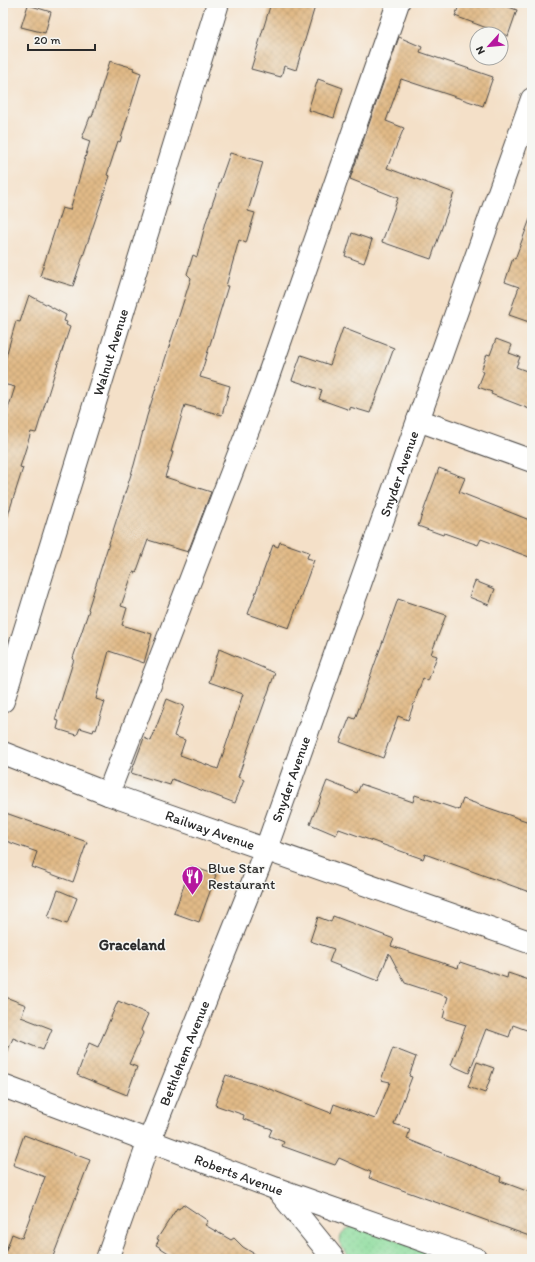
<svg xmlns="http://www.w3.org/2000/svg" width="535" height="1262" font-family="Itim,sans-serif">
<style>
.park{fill:url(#park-dots);stroke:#5c8464}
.building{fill:url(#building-cross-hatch)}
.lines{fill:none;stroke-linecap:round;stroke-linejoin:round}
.minor-casing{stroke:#494643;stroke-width:24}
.minor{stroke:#fff;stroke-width:22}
.labels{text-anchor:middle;stroke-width:3;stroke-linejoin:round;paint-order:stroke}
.street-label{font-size:14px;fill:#2b2b2b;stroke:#f6f6f2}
.poi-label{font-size:14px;fill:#2b2b2b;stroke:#f6f6f2;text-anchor:start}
.neighbourhood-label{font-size:15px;font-weight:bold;fill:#2b2b2b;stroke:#f6f6f2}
</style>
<defs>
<pattern id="park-dots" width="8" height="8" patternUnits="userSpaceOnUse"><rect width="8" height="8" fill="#8cdc9c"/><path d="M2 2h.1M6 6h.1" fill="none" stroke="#79bd87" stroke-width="1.8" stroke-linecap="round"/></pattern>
<pattern id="building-cross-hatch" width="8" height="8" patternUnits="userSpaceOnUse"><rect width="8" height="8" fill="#e1ba87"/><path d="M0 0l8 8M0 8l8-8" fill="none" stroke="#c1a075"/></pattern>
</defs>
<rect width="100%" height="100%" fill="#f6f6f2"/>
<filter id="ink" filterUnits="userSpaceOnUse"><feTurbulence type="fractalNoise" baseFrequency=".025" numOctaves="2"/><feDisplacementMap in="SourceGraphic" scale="8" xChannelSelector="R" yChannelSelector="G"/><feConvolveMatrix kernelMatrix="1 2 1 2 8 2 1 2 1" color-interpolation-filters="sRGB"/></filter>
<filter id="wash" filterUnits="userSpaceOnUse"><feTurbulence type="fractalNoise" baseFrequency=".012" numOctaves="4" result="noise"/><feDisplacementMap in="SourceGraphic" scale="16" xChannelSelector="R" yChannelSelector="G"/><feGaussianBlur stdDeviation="0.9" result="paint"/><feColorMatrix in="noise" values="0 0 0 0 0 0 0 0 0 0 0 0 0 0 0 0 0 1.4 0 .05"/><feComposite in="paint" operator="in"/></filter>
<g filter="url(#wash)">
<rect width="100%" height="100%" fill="#f4e0c8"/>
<path class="park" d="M356 1225 450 1259H352C337 1246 334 1232 356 1225Z"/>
<g id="blocks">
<g class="building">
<path d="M271 3H316L296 70 284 66 281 77 251 69Z"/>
<path d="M460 3H498L517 10 508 36 455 16Z"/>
<path d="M28 5 51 12 45 33 21 27Z"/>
<path d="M399 37 422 47 420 52 493 77 483 106 401 79 386 121 404 128 387 168 454 193 431 259 382 242 398 198 350 179Z"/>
<path d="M110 61 134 68 133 70 141 73 120 142 118 141 107 175 110 176 73 286 40 276 62 208 70 210 90 141 82 138 90 117H92Z"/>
<path d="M318 79 343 88 334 118 308 110Z"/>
<path d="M230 153 263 162 248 211 255 213 246 243 239 240 226 286H228L200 377 230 386 222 415 185 405 171 452H173L165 477 211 492 188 552 148 540 136 573 133 572 121 606 127 608 122 625 152 634 144 663 109 651 96 699 105 702 96 730 94 729 93 732 80 728 77 735 57 729 59 721 55 720 74 659 73 658 89 610 88 609 134 465 147 416 191 278 187 274 193 255 197 257 206 222Z"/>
<path d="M530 219 532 220V323L509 315 519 287 505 282 513 258 515 259Z"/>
<path d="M352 233 372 240 364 263 345 256Z"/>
<path d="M29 295 66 315 64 321 67 322 66 325 70 327 54 375 36 433 31 432 20 467 23 468 7 518 3 517V425L15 387 3 384V367L16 321 20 322Z"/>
<path d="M343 328 394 348 370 413 350 407V410L319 399 322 390 292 380 301 355 330 365Z"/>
<path d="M496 339 512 345 509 353 520 357 516 367 532 373V410L491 394 492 392 478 387 484 372 481 371 487 354 490 355Z"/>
<path d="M439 468 465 478 459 492 532 521V558L481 539 478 545 444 533 443 535 418 526Z"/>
<path d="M280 542 309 552 307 558 314 560 289 628 248 614 273 545 278 547Z"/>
<path d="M475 581 495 589 489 605 469 597Z"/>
<path d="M398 599 446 615 431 654 437 656 428 681 423 678 408 720 398 716 383 758 340 742 350 717 355 719Z"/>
<path d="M219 649 275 673 238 777 244 780 235 803 172 779 170 785 131 773 144 738 151 741 167 699 184 706 174 736 185 740 180 755 218 769 243 694 209 682Z"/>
<path d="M327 781 357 793 361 784 413 802 415 795 459 810 463 799 532 823V893L425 854 423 859 339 829 336 835 310 824Z"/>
<path d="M3 812 87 842 73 882 32 867 37 852 3 840Z"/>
<path d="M191 866 216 875 199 922 174 913Z"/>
<path d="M58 890 77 898 67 924 48 917Z"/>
<path d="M333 916 394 939 391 946 458 968 460 962 507 978 508 973 532 981V1032L513 1025 509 1037 486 1029 469 1073 451 1065 466 1025 443 1018 445 1010H444L448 997 405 983 389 953 378 981 329 962 334 949 310 941 318 917 331 922Z"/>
<path d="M3 996 26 1005 21 1017 52 1029 43 1050 13 1038 4 1060H3Z"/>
<path d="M118 1001 148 1014 141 1030 143 1033 129 1064 137 1067 127 1095 77 1075 89 1043 98 1047Z"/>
<path d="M393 1048 416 1057 409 1076 412 1077 394 1124 410 1129 407 1139 501 1177 500 1181 532 1193V1237L369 1178 371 1172 339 1158 335 1165 282 1146 284 1142 269 1136 272 1129 243 1119 244 1115 215 1105 226 1075 267 1088 331 1113 334 1104 375 1119 390 1082 381 1080Z"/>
<path d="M477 1062 494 1068 485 1093 468 1087Z"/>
<path d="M24 1135 90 1160 52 1259H3L12 1234 22 1238 45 1177 13 1165Z"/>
<path d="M183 1204 208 1221 205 1225 231 1240 234 1238 243 1247 263 1259H178L156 1245 159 1240 157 1239 177 1208 179 1209Z"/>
</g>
</g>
</g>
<g filter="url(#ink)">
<use href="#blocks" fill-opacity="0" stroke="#494643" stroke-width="1"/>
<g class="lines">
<defs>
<g id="minor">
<path d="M418 420 532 461"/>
<path id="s1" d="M3 701 218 3"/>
<path id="s2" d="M3 753 108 794 532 943"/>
<path d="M108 794 263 391 398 3"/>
<path id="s3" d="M3 1086 277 1189 476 1259"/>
<path d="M277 1189 334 1259"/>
<path id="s4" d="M107 1259 149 1141 266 849 532 99"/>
</g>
</defs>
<use href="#minor" class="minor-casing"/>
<use href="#minor" class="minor"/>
</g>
</g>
<defs>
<symbol id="restaurant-pin" viewBox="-11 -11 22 30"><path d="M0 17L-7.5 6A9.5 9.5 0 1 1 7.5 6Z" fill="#b5179e" stroke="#f6f6f2"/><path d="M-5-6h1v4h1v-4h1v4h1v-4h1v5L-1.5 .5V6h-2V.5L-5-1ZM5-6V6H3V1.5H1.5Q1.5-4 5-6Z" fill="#fff"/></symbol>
</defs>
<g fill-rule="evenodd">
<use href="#restaurant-pin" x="180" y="864" width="25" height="34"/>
</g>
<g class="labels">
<g class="street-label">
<text dy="5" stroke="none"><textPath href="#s1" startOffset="365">Walnut Avenue</textPath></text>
<text dy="5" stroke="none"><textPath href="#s4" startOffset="838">Snyder Avenue</textPath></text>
<text dy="5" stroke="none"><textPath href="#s4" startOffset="514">Snyder Avenue</textPath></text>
<text dy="5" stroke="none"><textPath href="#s2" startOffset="221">Railway Avenue</textPath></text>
<text dy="5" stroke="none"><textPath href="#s4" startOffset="220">Bethlehem Avenue</textPath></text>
<text dy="5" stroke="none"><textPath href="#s3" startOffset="252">Roberts Avenue</textPath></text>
</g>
<g class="poi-label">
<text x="208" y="873">Blue Star<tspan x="208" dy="16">Restaurant</tspan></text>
</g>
<g class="neighbourhood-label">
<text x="132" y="950">Graceland</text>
</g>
</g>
<rect width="535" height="1262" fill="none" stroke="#f6f6f2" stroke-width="16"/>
<g transform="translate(489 46) rotate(243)"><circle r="19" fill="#f6f6f2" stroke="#a5a5a2"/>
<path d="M0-3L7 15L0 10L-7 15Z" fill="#b5179e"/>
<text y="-6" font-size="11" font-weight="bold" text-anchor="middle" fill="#2b2b2b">N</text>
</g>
<path d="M28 44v6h67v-6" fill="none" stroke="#2b2b2b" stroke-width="2"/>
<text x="34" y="44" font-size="12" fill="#2b2b2b" stroke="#f6f6f2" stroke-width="3" paint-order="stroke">20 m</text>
</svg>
